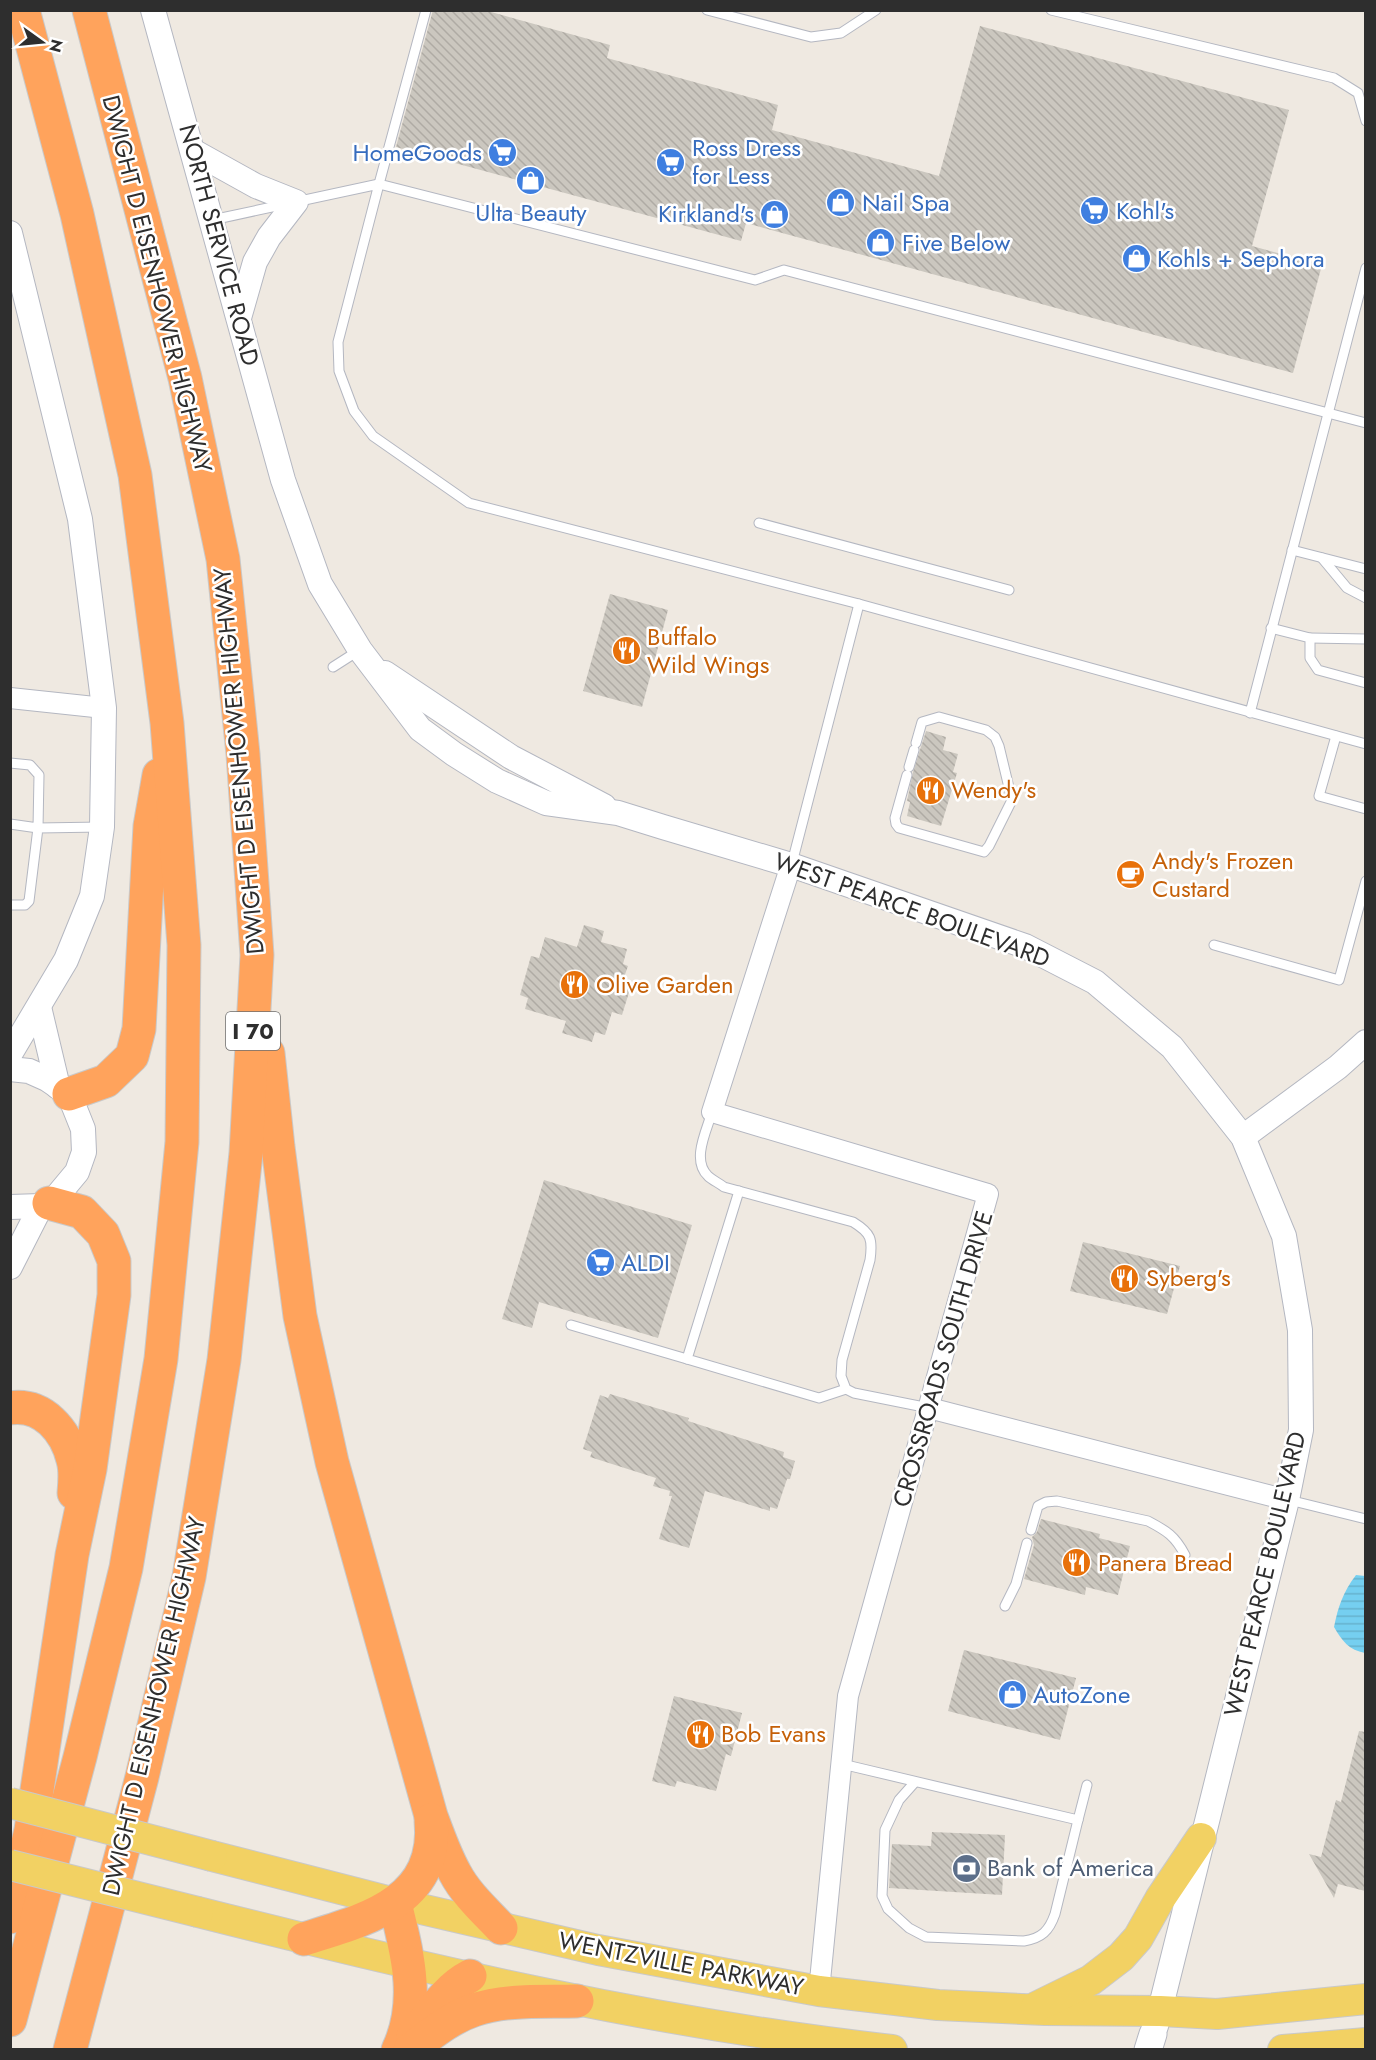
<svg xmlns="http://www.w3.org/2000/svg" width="1376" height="2060" font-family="Jost,sans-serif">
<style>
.water{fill:url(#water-rules)}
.building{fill:url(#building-back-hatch)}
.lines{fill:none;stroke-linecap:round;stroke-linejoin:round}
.service-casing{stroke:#b4b7c1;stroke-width:11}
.minor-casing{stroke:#b4b7c1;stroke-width:22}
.tertiary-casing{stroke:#b4b7c1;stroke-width:26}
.secondary-casing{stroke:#b4b7c1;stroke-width:29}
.primary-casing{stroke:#c9c9c9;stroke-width:32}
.motorway-casing{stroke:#c9c9c9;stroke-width:35}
.service{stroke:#fff;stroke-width:9}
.minor{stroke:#fff;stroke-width:20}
.tertiary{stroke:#fff;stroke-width:24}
.secondary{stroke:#fff;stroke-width:27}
.primary{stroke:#f2d163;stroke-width:30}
.motorway{stroke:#ffa35c;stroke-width:33}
.primary-bridge-casing{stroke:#c9c9c9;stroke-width:32;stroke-linecap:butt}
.primary-bridge{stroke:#f2d163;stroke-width:30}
.labels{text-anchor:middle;stroke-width:5;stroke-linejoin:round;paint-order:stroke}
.shield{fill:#fff;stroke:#6d6d6d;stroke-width:1.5}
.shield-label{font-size:22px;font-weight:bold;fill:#2e2e2e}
.shop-label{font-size:24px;fill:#366cbe;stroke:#fff;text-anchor:start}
.street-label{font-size:24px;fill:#2e2e2e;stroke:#fff}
.food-label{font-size:24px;fill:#c56008;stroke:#fff;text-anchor:start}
.service-label{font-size:24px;fill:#4e5e75;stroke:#fff;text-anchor:start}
</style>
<defs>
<pattern id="water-rules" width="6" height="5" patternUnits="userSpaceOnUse" patternTransform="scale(1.5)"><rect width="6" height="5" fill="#75cff0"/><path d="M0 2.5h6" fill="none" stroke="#66b2ce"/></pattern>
<pattern id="building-back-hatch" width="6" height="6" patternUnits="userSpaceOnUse" patternTransform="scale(1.5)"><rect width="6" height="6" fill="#cbc7bf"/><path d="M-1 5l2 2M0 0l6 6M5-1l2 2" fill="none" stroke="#afaba4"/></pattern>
</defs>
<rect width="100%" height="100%" fill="#efe9e1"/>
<path class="water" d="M1356 1575 1365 1576V1653C1349 1650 1342 1641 1334 1627 1338 1607 1343 1592 1356 1575Z"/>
<g class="building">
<path d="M433 10H484L610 45 607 58 778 105 772 130 939 176 980 26 1289 110 1252 246 1322 265 1293 373 746 223 741 241 396 147Z"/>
<path d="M610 594 668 610 642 707 583 691Z"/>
<path d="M926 731 946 737 943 750 958 754 953 772 957 773 941 826 907 816 910 802 907 801 913 772Z"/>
<path d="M584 925 604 931 601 942 627 949 623 964 628 966 622 983 631 986 622 1015 612 1012 605 1035 595 1032 592 1042 562 1033 566 1021 525 1009 528 998 520 995 531 956 539 958 545 937 577 947Z"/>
<path d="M544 1180 692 1225 658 1338 539 1302 532 1328 502 1319Z"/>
<path d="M1083 1242 1180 1266 1167 1314 1070 1291Z"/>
<path d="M610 1394 689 1418 688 1421 784 1452 783 1457 795 1461 790 1479H787L777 1509 770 1507V1511L705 1491 689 1548 659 1539 672 1496H669L670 1491 653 1486 656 1478 590 1457 592 1452 583 1449 600 1395 608 1398Z"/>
<path d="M1041 1519 1100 1534 1099 1538 1130 1546 1118 1595 1086 1587 1085 1595 1024 1579 1034 1545 1032 1537 1037 1532Z"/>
<path d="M964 1650 1076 1678 1060 1740 948 1711Z"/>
<path d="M674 1696 742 1713 731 1756 726 1754 716 1791 677 1781 675 1787 652 1781Z"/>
<path d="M1359 1731 1365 1732V1891L1338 1884 1334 1898 1309 1854 1321 1857 1336 1800 1341 1802Z"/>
<path d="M932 1832 1005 1835 1002 1895 889 1888 892 1844 931 1846Z"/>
</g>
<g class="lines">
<defs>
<g id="service">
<path d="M426 10 379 184 755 280 784 270 1366 423"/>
<path d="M707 10 811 37 841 33 876 10"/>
<path d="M1051 10 1334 78 1358 93 1366 121"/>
<path d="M212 220 379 184 338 342 339 371 354 411 373 436 469 503 859 604 1366 744"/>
<path d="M759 523 1009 590"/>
<path d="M1292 550 1366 569"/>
<path d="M1322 558 1347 588 1366 598"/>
<path d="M1271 628 1310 638V658L1318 670 1366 683"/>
<path d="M1310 638 1366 639"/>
<path d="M333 667 358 651"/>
<path d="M1250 713 1366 268"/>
<path d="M1336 736 1319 796 1366 809"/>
<path d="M10 763 30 765 39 775 38 828 10 824"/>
<path d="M909 767 914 750"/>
<path d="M907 775 895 818 896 824 899 828 984 852 989 846 1012 800 999 746 995 737 986 730 939 717 922 722 916 743"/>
<path d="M792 863 859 604"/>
<path d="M10 905H25L29 901 38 828 102 827"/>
<path d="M1214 945 1339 980 1366 881"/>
<path d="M712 1112C707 1130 691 1160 708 1176 712 1180 719 1183 724 1187L853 1222C871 1233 873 1239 870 1260L842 1360 841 1376 846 1389 854 1393 929 1408"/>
<path d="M739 1191 687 1359 819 1398 846 1389"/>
<path d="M571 1325 687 1359"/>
<path d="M1289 1500 1366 1519"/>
<path d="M1031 1530 1038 1506 1046 1502 1057 1501 1148 1521C1167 1531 1175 1536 1185 1555"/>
<path d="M1005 1606 1016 1584 1027 1543"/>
<path d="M842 1764 1078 1820 1087 1785"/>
<path d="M915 1782 899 1800 885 1830 882 1896 888 1909 909 1928 926 1937 1024 1941C1042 1938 1049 1931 1055 1914L1078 1820"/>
</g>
<g id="minor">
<path d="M10 698 104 708"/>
<path d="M791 865 712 1112 988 1194 848 1696 819 1991"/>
<path d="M929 1408 1287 1500"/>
</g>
<g id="tertiary">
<path d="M153 10 283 480 320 584 360 650 420 729 454 754 497 781 546 803 618 813 663 827 791 865 1025 946 1095 982 1172 1047 1243 1137 1284 1236 1300 1330 1301 1430 1287 1500 1156 2026"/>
<path d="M193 151 256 186 296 202 269 237 255 262 239 318"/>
<path d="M10 233 80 519 104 708 102 827 92 896 66 960 10 1054"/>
<path d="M385 673 511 757 604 806"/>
<path d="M39 1007 58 1087"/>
<path d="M10 1069 29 1071 47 1079 69 1094 83 1129 84 1152 77 1172 52 1202 41 1206 10 1207"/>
<path d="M1243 1137 1338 1067 1366 1042"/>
<path d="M10 1267 41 1206"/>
</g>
<path id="secondary" d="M1148 2050 1153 2034"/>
<g id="primary">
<path d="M212 1856 395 1903 598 1950 819 1991 938 2005 1045 2010 1160 2011 1217 2014 1366 1999"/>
<path d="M198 1912C427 1970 657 2024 892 2050"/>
<path d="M1036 2007 1091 1980 1121 1957 1138 1938 1160 1899 1201 1838"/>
<path d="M1283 2050 1366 2043"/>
</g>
<g id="motorway">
<path d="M268 1053 278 1147 300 1316 332 1462 431 1816C438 1835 445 1855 455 1873 466 1894 485 1911 501 1928"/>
<path d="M69 1094 106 1081 132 1056 139 1029 150 826 159 775"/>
<path d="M10 1408C43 1403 66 1431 73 1460 76 1470 75 1482 74 1493"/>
<path d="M395 1903C407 1953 421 2001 398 2050"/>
<path d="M10 1917 31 1830 72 1555 90 1469 114 1295V1261L103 1234 82 1212 49 1203"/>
<path d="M304 1939C365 1920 439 1902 431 1820"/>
<path d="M10 2020 80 1757 126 1568 161 1359 182 1142 184 945 167 723 135 475 77 214 23 10"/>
<path d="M413 2036C430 2015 445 1989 470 1976"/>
<path d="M70 2050 142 1777 189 1577 224 1360 246 1153 257 955 243 754 223 559 185 378 89 10"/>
<path d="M410 2050C430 2035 450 2018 474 2010 507 1999 543 2002 577 2001"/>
</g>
</defs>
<use href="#service" class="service-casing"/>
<use href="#minor" class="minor-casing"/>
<use href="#tertiary" class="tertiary-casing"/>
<use href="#secondary" class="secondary-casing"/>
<use href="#primary" class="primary-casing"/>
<use href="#motorway" class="motorway-casing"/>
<use href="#service" class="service"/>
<use href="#minor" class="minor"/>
<use href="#tertiary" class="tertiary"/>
<use href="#secondary" class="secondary"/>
<use href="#primary" class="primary"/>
<use href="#motorway" class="motorway"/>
<defs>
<g id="primary-bridge">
<path d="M10 1803 212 1856"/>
<path d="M10 1865 198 1912"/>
</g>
</defs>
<use href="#primary-bridge" class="primary-bridge-casing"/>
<use href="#primary-bridge" class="primary-bridge"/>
</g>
<defs>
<symbol id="supermarket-disc" viewBox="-11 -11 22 22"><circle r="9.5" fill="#3f7fe0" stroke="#fff"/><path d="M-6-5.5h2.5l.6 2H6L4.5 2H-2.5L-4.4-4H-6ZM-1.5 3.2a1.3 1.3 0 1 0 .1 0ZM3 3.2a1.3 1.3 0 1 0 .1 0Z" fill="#fff"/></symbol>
<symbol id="shop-disc" viewBox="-11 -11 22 22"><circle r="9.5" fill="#3f7fe0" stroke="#fff"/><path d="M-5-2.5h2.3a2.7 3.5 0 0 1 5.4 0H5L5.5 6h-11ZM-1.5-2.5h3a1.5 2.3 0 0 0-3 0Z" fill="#fff"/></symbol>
<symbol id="restaurant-disc" viewBox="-11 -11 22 22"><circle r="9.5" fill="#e8710a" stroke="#fff"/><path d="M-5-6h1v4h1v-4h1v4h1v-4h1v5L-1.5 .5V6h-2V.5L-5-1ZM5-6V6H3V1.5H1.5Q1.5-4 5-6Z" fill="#fff"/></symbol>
<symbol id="cafe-disc" viewBox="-11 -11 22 22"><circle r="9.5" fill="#e8710a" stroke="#fff"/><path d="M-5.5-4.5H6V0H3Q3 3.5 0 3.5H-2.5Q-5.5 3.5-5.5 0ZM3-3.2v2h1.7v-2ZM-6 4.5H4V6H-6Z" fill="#fff"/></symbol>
<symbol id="bank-disc" viewBox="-11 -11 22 22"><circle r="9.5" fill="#5c6f8a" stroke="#fff"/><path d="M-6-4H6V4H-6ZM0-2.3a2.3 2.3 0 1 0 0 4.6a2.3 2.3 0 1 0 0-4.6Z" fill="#fff"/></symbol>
</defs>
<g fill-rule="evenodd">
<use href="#supermarket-disc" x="486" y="136" width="33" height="33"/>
<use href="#supermarket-disc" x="654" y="146" width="33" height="33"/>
<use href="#shop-disc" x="514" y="164" width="33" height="33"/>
<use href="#shop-disc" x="824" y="186" width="33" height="33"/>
<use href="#supermarket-disc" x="1078" y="194" width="33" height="33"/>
<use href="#shop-disc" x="758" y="198" width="33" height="33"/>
<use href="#shop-disc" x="864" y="226" width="33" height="33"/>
<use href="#shop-disc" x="1120" y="242" width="33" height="33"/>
<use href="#restaurant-disc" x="610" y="634" width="33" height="33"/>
<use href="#restaurant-disc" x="914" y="774" width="33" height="33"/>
<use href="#cafe-disc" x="1114" y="858" width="33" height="33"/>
<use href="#restaurant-disc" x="558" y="968" width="33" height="33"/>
<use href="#supermarket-disc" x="584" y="1246" width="33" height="33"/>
<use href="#restaurant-disc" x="1108" y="1262" width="33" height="33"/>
<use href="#restaurant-disc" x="1060" y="1546" width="33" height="33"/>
<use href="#shop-disc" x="996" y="1678" width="33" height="33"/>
<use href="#restaurant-disc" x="684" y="1718" width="33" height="33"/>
<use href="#bank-disc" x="950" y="1852" width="33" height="33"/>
</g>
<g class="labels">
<rect class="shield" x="226" y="1012" width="54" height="38" rx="4.5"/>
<g class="shield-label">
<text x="253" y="1039">I 70</text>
</g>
<g class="shop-label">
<text x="692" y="156">Ross Dress<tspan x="692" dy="28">for Less</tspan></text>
<text x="482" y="161" text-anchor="end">HomeGoods</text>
<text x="862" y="211">Nail Spa</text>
<text x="1116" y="219">Kohl's</text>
<text x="531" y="221" text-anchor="middle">Ulta Beauty</text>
<text x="754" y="222" text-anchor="end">Kirkland's</text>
<text x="902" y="251">Five Below</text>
<text x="1157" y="267">Kohls + Sephora</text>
<text x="621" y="1271">ALDI</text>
<text x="1033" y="1703">AutoZone</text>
</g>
<g class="street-label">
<text transform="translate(219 245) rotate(75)" y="8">NORTH SERVICE ROAD</text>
<text transform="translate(157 284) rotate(76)" y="8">DWIGHT D EISENHOWER HIGHWAY</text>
<text transform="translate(239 761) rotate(-95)" y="8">DWIGHT D EISENHOWER HIGHWAY</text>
<text transform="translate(912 910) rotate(20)" y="8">WEST PEARCE BOULEVARD</text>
<text transform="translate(943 1359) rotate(-74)" y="8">CROSSROADS SOUTH DRIVE</text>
<text transform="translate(1265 1574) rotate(-77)" y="8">WEST PEARCE BOULEVARD</text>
<text transform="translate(154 1706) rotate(-77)" y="8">DWIGHT D EISENHOWER HIGHWAY</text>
<text transform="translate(681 1964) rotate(11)" y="8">WENTZVILLE PARKWAY</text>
</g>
<g class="food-label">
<text x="647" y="645">Buffalo<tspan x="647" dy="28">Wild Wings</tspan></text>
<text x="951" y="798">Wendy's</text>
<text x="1152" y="869">Andy's Frozen<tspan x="1152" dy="28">Custard</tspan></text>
<text x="596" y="993">Olive Garden</text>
<text x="1146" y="1286">Syberg's</text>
<text x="1098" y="1571">Panera Bread</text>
<text x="721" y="1742">Bob Evans</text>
</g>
<g class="service-label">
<text x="987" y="1876">Bank of America</text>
</g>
</g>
<rect width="1376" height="2060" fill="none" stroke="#2e2e2e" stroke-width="24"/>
<g transform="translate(42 42) rotate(105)" stroke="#ffffff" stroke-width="4.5" paint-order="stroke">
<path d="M0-4.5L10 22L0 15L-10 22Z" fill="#2e2e2e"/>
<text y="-9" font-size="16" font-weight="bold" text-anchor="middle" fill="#2e2e2e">N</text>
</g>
</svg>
